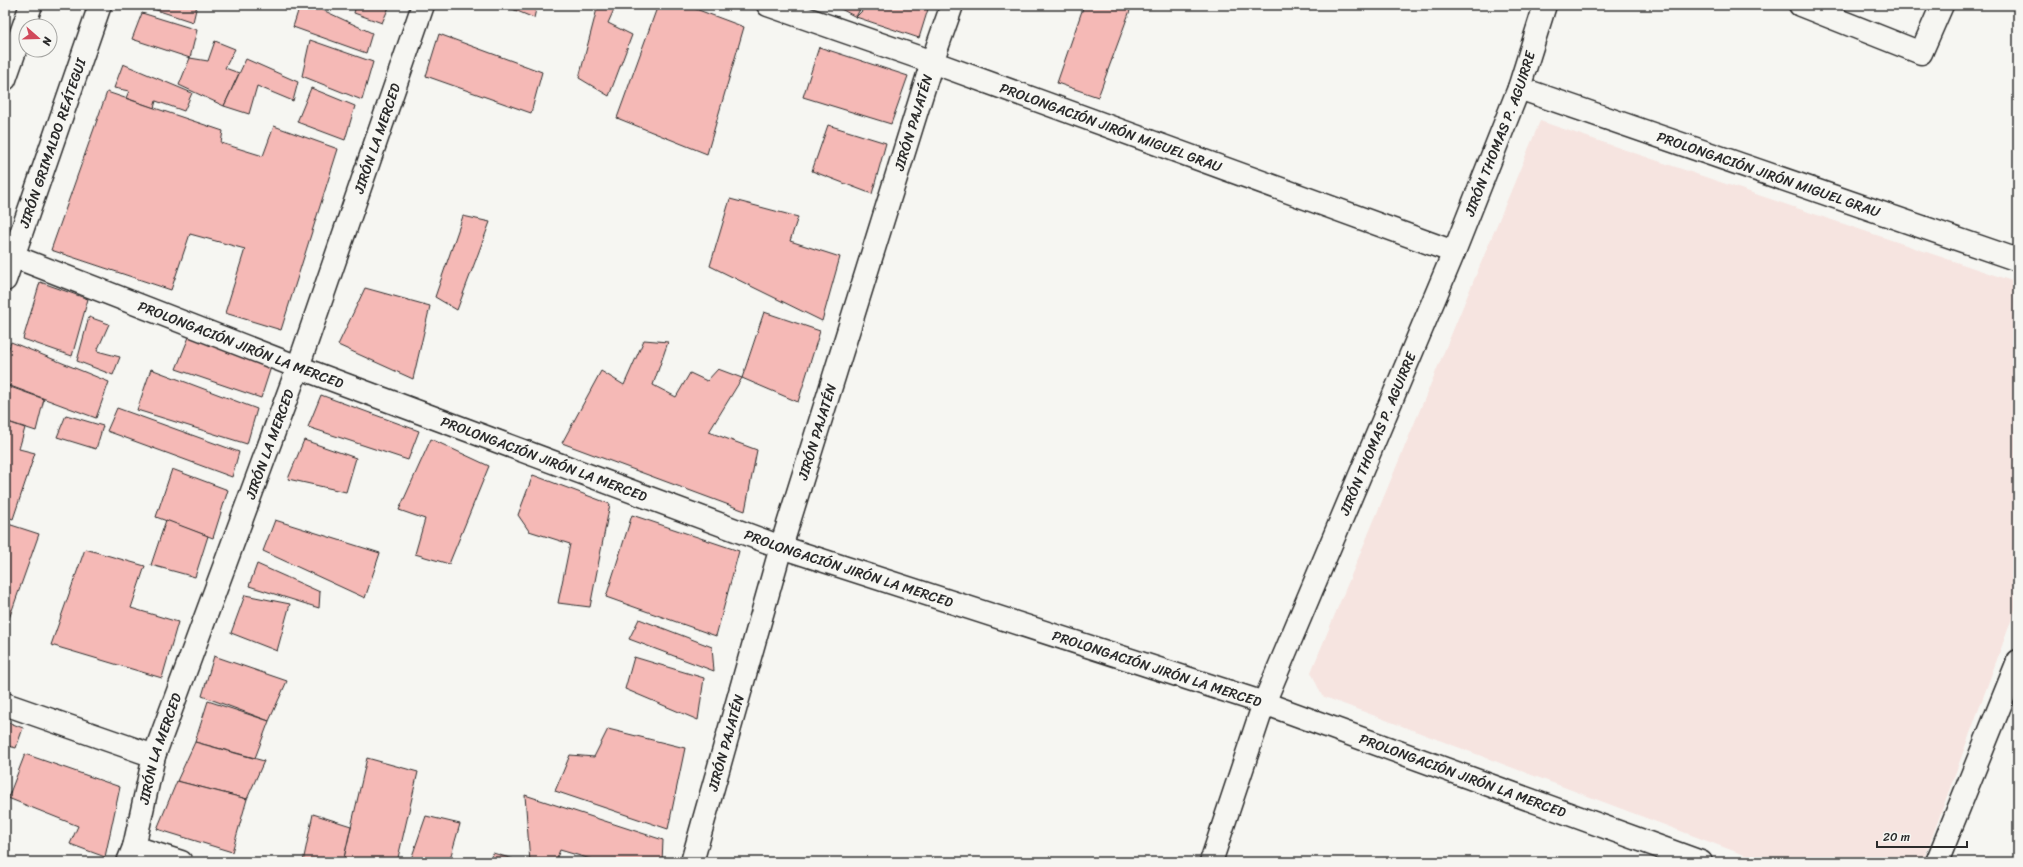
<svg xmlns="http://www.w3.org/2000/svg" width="2023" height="867" font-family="Sriracha,sans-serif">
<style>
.built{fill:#f6e4e0}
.building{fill:#f5b9b6;stroke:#2b2b2b}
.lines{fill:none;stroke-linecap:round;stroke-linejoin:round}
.minor-casing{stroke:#2b2b2b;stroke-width:25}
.minor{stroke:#f6f6f2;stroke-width:22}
.labels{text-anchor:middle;stroke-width:3.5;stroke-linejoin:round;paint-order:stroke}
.street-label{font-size:14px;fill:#2b2b2b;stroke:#f6f6f2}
</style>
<rect width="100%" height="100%" fill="#f6f6f2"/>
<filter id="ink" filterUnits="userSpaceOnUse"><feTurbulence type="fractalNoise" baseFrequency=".025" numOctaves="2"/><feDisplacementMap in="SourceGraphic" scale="8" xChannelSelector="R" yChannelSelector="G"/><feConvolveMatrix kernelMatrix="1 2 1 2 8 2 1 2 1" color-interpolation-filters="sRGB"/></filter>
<g filter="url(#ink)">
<path class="built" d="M1540 121 2018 283V602L1923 862H1763L1322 696 1311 672Z"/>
<g class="building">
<path d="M141 5H197L193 22Z"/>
<path d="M300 5H312L372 33 366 53 293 27Z"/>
<path d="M356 5H390L382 23 354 13Z"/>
<path d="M510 5H537L534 18 510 8Z"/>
<path d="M598 5H616L608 23 632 35 609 96 579 78Z"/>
<path d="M658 5H685L744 27 707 154 617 118Z"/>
<path d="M841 5H862L856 17 839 8Z"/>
<path d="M868 5H926L929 6 919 38 856 17Z"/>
<path d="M1084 5H1132L1098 97 1057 83Z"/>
<path d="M142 13 197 30 190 58 132 39Z"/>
<path d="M439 34 542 72 531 113 426 76Z"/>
<path d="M310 40 373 62 362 100 302 76Z"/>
<path d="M215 41 235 49 225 68 239 73 224 106 179 85 190 58 208 61Z"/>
<path d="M819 47 908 76 891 124 803 97Z"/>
<path d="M246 59 298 82 293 101 257 86 249 114 224 106Z"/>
<path d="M123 64 192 93 184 111 156 101 154 108 126 98 129 91 114 88Z"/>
<path d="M311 88 355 106 345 140 297 122Z"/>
<path d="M107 92 223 131 221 143 263 156 274 126 338 149 281 330 225 313 245 249 190 234 171 290 51 250Z"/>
<path d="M828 125 886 143 872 194 812 171Z"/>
<path d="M730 199 798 217 790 241 840 257 822 321 710 266Z"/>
<path d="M463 216 490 222 457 310 435 297Z"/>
<path d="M40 282 88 299 72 356 23 339Z"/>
<path d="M365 288 430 306 413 379 338 345Z"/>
<path d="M764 312 820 331 798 402 742 378Z"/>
<path d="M89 317 109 324 97 351 120 357 113 375 77 361Z"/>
<path d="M189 337 271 367 261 398 176 369Z"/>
<path d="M644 340 668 342 653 385 676 397 690 373 707 381 718 369 742 378 709 432 757 450 745 511 562 443 601 371 624 385Z"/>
<path d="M11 342 109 382 96 418 5 384V360Z"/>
<path d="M151 369 257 409 247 444 137 410Z"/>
<path d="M5 385 44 399 36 431 5 421Z"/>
<path d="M321 395 419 431 408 460 308 427Z"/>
<path d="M117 408 239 452 232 477 107 431Z"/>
<path d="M66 415 103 426 96 449 57 437Z"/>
<path d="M5 421 25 428 19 449 35 453 13 519 5 516Z"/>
<path d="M431 439 489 466 449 564 415 554 425 519 399 510Z"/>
<path d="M304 440 356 458 346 492 288 479Z"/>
<path d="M172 469 228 490 213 538 156 517Z"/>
<path d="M533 475 610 504 590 607 558 603 570 544 529 531 518 515Z"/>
<path d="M632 515 739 551 716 636 606 597Z"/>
<path d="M166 520 208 536 195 577 151 565Z"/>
<path d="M275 520 380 553 365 598 263 551Z"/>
<path d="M5 523 39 534 5 630Z"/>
<path d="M85 549 145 566 131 608 178 622 162 678 51 645Z"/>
<path d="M257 564 320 592 319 608 249 586Z"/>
<path d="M245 595 290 604 277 651 231 633Z"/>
<path d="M639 619 712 647 714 671 629 639Z"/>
<path d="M214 656 287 681 269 721 202 696Z"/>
<path d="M634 657 704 678 698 720 625 689Z"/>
<path d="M208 701 269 721 255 758 195 742Z"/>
<path d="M5 721 23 728 16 748 5 745Z"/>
<path d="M608 729 685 748 668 829 555 791 570 755 594 757Z"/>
<path d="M195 742 264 761 247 799 177 781Z"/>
<path d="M25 754 120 787 105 857 70 844 78 826 8 798Z"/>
<path d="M367 758 418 772 397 862H343Z"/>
<path d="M177 781 247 799 232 852 157 829Z"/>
<path d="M525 795 663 840 662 862H601L560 850 555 862H530Z"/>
<path d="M313 814 351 826 343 862H303Z"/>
<path d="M426 816 460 824 449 862H410Z"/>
<path d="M493 853 513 859V862H491Z"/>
</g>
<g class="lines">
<defs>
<g id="minor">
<path id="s1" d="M768 5 932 62 1454 252"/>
<path d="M1800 5 1921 53 1942 5"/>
<path d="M5 79 31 5"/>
<path id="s2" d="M1519 88 2018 260"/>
<path id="s3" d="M5 253 298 367 781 547 1264 703 1701 862"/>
<path id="s4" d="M5 280 100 5"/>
<path d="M5 704 154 756"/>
<path d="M134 847 181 862"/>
<path id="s5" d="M128 862 134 847 154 756 298 367 423 5"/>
<path id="s6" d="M692 862 781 547 932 62 952 5"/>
<path id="s7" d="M1211 862 1264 703 1454 252 1519 88 1545 5"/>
<path d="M1937 862 2018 661"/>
</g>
</defs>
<use href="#minor" class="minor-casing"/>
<use href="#minor" class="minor"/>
</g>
</g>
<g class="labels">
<g class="street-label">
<text dy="5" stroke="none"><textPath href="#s6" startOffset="772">JIRÓN PAJATÉN</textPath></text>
<text dy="5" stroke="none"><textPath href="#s1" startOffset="364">PROLONGACIÓN JIRÓN MIGUEL GRAU</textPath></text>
<text dy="5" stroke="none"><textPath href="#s7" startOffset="784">JIRÓN THOMAS P. AGUIRRE</textPath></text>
<text dy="5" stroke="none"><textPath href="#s5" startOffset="766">JIRÓN LA MERCED</textPath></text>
<text dy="5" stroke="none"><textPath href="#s4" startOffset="145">JIRÓN GRIMALDO REÁTEGUI</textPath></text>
<text dy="5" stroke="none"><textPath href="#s2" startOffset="264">PROLONGACIÓN JIRÓN MIGUEL GRAU</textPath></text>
<text dy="5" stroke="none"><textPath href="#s3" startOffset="253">PROLONGACIÓN JIRÓN LA MERCED</textPath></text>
<text dy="5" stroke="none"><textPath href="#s6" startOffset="448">JIRÓN PAJATÉN</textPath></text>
<text dy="5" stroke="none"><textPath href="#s7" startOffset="460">JIRÓN THOMAS P. AGUIRRE</textPath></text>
<text dy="5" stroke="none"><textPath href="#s5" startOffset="442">JIRÓN LA MERCED</textPath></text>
<text dy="5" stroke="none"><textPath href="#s3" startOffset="577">PROLONGACIÓN JIRÓN LA MERCED</textPath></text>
<text dy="5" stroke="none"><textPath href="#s3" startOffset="901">PROLONGACIÓN JIRÓN LA MERCED</textPath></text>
<text dy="5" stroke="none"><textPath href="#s3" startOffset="1225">PROLONGACIÓN JIRÓN LA MERCED</textPath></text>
<text dy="5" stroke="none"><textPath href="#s6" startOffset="124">JIRÓN PAJATÉN</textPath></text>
<text dy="5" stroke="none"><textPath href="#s5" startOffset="118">JIRÓN LA MERCED</textPath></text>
<text dy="5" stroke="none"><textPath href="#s3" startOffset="1549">PROLONGACIÓN JIRÓN LA MERCED</textPath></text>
</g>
</g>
<rect width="2023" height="867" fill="none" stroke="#f6f6f2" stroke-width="20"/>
<rect x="10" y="10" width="2003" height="847" fill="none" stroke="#2b2b2b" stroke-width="1.5" filter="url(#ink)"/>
<g transform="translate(38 38) rotate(110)"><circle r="19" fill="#f6f6f2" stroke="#a5a5a2"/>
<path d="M0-3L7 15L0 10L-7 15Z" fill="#d1495b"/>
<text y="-6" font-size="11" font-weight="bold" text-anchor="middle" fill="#2b2b2b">N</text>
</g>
<path d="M1877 841v6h90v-6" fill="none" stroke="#2b2b2b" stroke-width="2"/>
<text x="1883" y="841" font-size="12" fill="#2b2b2b" stroke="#f6f6f2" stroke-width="3" paint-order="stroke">20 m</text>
</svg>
